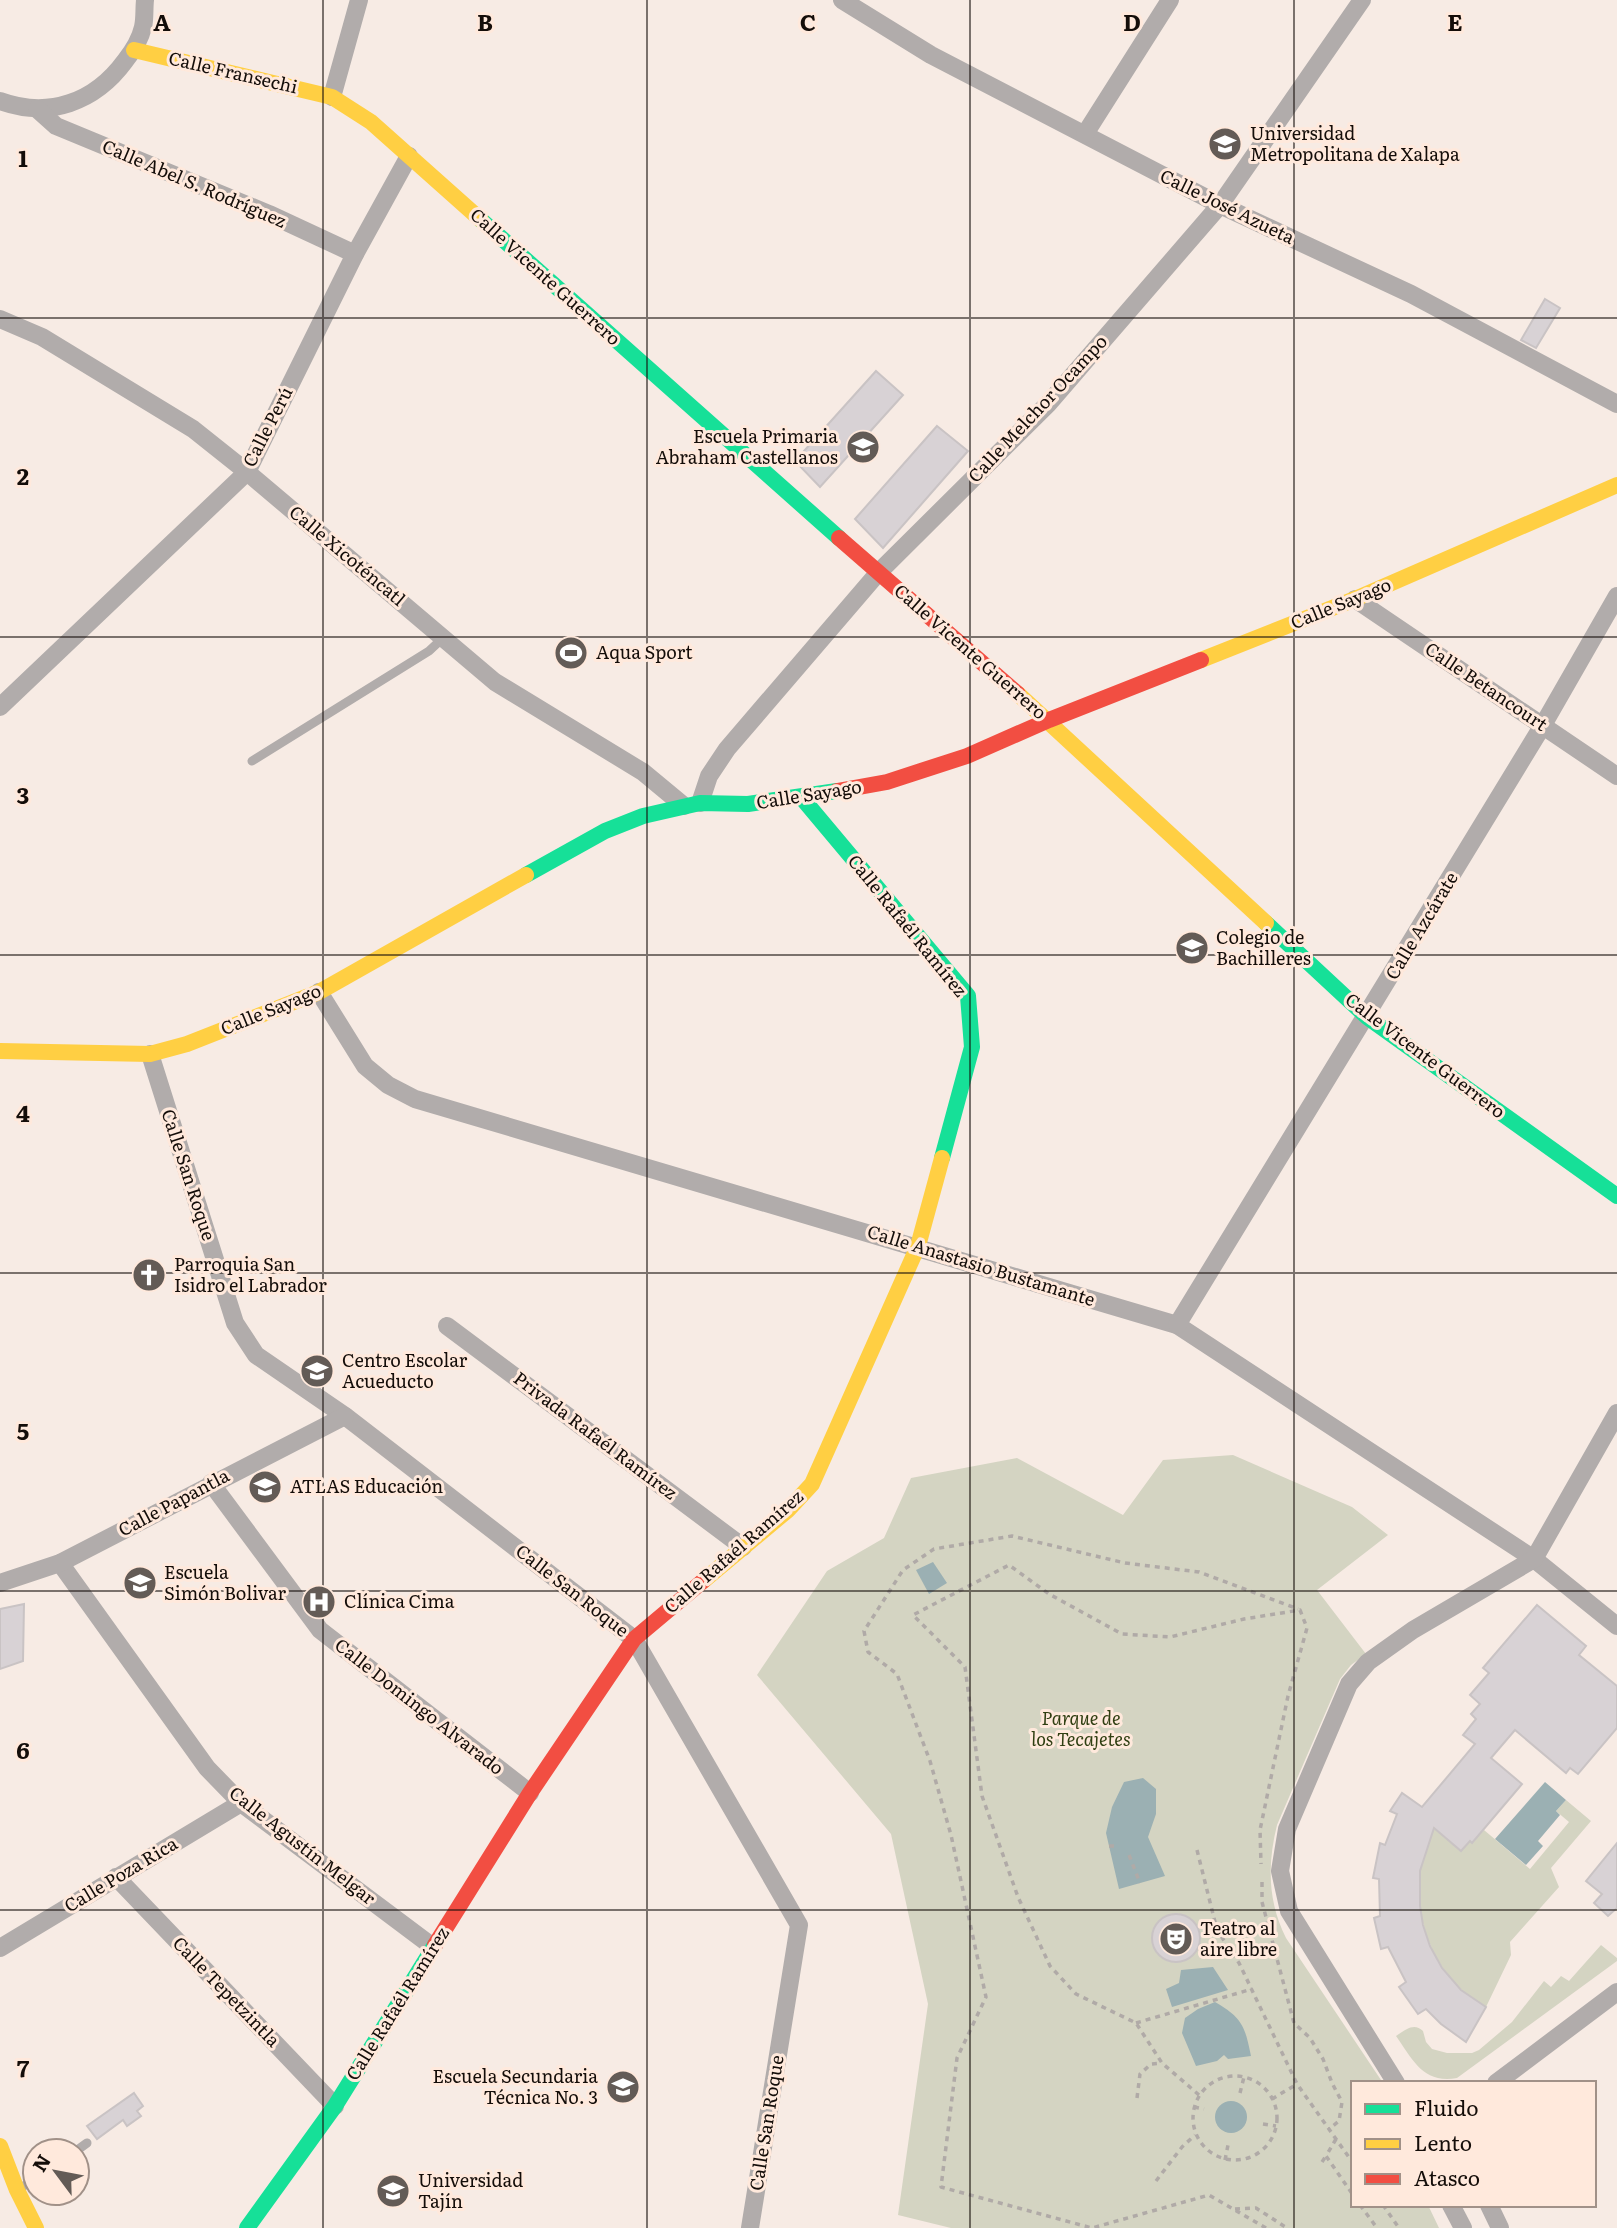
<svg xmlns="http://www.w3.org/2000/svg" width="1617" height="2228" font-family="Literata,serif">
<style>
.green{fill:#d4d4c2}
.water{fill:#9bb0b3}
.building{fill:#d8d2d5;stroke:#c9c3c4;stroke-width:2}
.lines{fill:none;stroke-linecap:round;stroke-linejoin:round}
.path{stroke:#b0aaa7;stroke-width:3.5;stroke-dasharray:5 5;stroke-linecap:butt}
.lane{stroke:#b1acab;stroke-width:9}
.street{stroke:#b1acab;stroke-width:18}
.fast{stroke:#16e098;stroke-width:16}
.slow{stroke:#ffcf43;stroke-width:16}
.jam{stroke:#f24e42;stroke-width:16}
.grid{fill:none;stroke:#140d09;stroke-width:2;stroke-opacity:0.55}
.labels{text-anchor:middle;stroke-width:6;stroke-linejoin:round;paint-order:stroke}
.street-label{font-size:18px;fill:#140d09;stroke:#ffe9dc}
.poi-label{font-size:18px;fill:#140d09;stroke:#ffe9dc;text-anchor:start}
.park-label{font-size:18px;font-style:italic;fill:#303f12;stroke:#ffe9dc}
.grid-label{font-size:23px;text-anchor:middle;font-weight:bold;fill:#140d09;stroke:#ffe9dc;stroke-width:6;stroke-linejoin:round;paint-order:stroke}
</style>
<rect width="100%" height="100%" fill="#f7ebe4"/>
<g class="green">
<path d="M1233 1455 1352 1507 1388 1535 1317 1590 1366 1654 1351 1665 1340 1679 1277 1825C1267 1865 1268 1902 1286 1938L1383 2083H1353V2205H1428L1439 2228H951L898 2215 928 2004 891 1834 757 1675 827 1571 884 1538 911 1478 1017 1458 1123 1515 1163 1460Z"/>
<path d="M1566 1800 1591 1821 1551 1868 1559 1887 1510 1942 1511 1955 1486 2007C1438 1981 1414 1926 1420 1873 1421 1859 1428 1844 1432 1831L1436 1829 1472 1842 1484 1830 1530 1869 1569 1822 1556 1811Z"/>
<path d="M1601 1945 1617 1958V1961L1457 2078C1423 2084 1413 2060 1396 2036 1405 2030 1414 2022 1423 2031L1426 2042 1432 2049 1447 2053H1472L1479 2050 1512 2022 1544 1981 1551 1987 1561 1976 1569 1981Z"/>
</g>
<g class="water">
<path d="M933 1562 947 1583 929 1594 916 1570Z"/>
<path d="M1143 1778 1156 1789V1814L1148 1837 1165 1876 1119 1889 1106 1833 1112 1807 1124 1782Z"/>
<path d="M1545 1782 1566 1800 1556 1811 1560 1815 1538 1841 1543 1846 1526 1865 1495 1839Z"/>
<path d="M1213 1967 1228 1990 1172 2007 1166 1989 1179 1983 1181 1970Z"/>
<path d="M1215 2002C1243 2018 1245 2027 1251 2056L1228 2059 1224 2055 1217 2061 1196 2066 1182 2033 1185 2018 1198 2009Z"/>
<circle cx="1231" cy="2117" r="16"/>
</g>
<g class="building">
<path d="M1545 299 1560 308 1536 348 1521 340Z"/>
<path d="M876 371 903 395 820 487 795 461Z"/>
<path d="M937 426 968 451 883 548 855 519Z"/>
<path d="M24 1604 23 1661 0 1669V1609Z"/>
<path d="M1537 1605 1586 1646 1579 1655 1617 1686V1728L1578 1774 1570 1768 1566 1773 1515 1730 1491 1758 1522 1784 1472 1843 1470 1841 1461 1851 1434 1828 1420 1871V1906L1423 1925 1430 1946 1442 1968 1461 1990 1486 2007 1466 2042 1441 2024 1426 2009 1418 2014 1399 1987 1406 1982 1388 1947 1381 1949 1374 1918 1380 1916 1379 1879 1373 1878 1380 1843 1385 1845 1397 1814 1390 1811 1402 1793 1422 1807 1475 1744 1463 1735 1476 1719 1471 1714 1480 1704 1470 1695 1489 1673 1483 1668Z"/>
<path d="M1617 1843V1908L1608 1916 1594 1903 1602 1894 1586 1881Z"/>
<circle cx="1176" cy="1938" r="24"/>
<path d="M134 2093 143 2106 137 2111 141 2116 127 2126 123 2120 97 2139 87 2126Z"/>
</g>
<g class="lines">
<g class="path">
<path d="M1109 1846H1116"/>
<path d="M1197 1850 1217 1930 1239 1963 1297 2084 1353 2163"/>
<path d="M1129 1855 1140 1883"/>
<path d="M1262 1882V1902L1294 2023 1310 2038 1323 2059 1332 2083 1342 2102 1339 2121 1329 2129"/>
<path d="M1136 2023 1252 1989"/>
<circle cx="1235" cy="2118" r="42"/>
<path d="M1240 2093 1244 2077"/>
<path d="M1199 2095 1162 2063 1136 2023 1076 1994 1050 1966 1018 1897 982 1796 965 1667 913 1615 1009 1565 1049 1594 1122 1634 1170 1637 1244 1619 1300 1610 1307 1628 1288 1696 1260 1830 1261 1864"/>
<path d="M1137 2098 1140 2074 1151 2064 1162 2063"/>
<path d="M1272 2099 1297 2084"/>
<path d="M1194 2107 1204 2109"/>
<path d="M1263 2124 1276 2126"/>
<path d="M1336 2139 1326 2156 1353 2195"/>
<path d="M1225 2160 1228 2145"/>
<path d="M1322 2162 1326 2156"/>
<path d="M1156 2181 1182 2147 1195 2135"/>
<path d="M1360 2205 1377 2228"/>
<path d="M1383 2205 1399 2228"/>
<path d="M1235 2209 1256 2208 1287 2228"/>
<path d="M1266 2228 1209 2195 1092 2228 941 2187 957 2058 986 1997 951 1835 930 1761 897 1674 868 1652 864 1631 903 1570 934 1549 1012 1536 1125 1563 1199 1572 1298 1609"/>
</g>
<g class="lane">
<path d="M252 761 429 651 444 637"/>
<path d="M76 2151 87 2143"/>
<path d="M19 2189 35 2179"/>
</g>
<g class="street">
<path d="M842 0 931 55 1220 205 1411 294 1617 404"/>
<path d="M332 97 359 0"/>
<path d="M0 101C49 119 95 102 125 61 133 51 140 40 143 27 145 19 144 9 145 0"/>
<path d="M37 109 56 126 269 214 355 254"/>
<path d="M1085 134 1170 0"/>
<path d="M0 319 42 337 193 429 247 472 495 682 643 772 684 806"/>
<path d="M1355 599 1617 776"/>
<path d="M0 707 247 472 355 254 409 156"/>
<path d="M700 803 709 776 727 749 878 573 1048 404 1220 205 1362 0"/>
<path d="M319 992 365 1066 388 1085 415 1099 1177 1325 1534 1559 1617 1626"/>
<path d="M150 1054 235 1323 256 1355 345 1416 634 1639 799 1925 750 2228"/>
<path d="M1177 1325 1543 725 1617 596"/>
<path d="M447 1326 743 1547"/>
<path d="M211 1483 320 1630 530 1793"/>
<path d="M60 1563 207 1768 241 1803 433 1947"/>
<path d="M0 1583 60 1563 345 1416"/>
<path d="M116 1877 335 2106"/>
<path d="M0 1948 241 1803"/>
<path d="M1396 2083 1289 1911 1280 1871 1287 1829 1349 1684 1368 1662 1413 1630 1534 1559 1617 1413"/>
<path d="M1496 2083 1617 1992"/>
<path d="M1451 2205 1463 2228"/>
<path d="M1489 2205 1500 2228"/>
</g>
<g class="fast">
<path d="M481 220 839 538"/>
<path d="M802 798 968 996 972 1047 942 1158"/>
<path d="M526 875 605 831 643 816 700 803 748 804 837 791"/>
<path d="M1266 923 1367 1017 1617 1196"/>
<path d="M247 2228 335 2106 435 1945"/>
</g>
<g class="slow">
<path d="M134 50 332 97 371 122 481 220"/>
<path d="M1201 660 1355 599 1617 485"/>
<path d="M1018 694 1266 923"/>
<path d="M0 1051 150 1054 187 1044 319 992 526 875"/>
<path d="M703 1581 788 1510 812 1484 918 1246 942 1158"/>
<path d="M0 2146 17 2190 36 2228"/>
</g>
<g class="jam">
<path d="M839 538 1018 694"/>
<path d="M837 791 887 782 967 756 1049 720 1201 660"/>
<path d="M435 1945 530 1793 634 1639 703 1581"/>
</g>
</g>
<path class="grid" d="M323 0V2228M647 0V2228M970 0V2228M1294 0V2228M0 318H1617M0 637H1617M0 955H1617M0 1273H1617M0 1591H1617M0 1910H1617"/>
<defs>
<symbol id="university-disc" viewBox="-11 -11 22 22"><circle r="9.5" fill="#635b56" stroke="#ffe9dc"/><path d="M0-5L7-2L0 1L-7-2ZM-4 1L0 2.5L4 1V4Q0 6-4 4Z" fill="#fff"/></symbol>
<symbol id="school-disc" viewBox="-11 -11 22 22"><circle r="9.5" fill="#635b56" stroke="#ffe9dc"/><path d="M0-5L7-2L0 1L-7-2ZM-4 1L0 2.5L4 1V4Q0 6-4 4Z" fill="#fff"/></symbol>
<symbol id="stadium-disc" viewBox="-11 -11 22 22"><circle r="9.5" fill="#635b56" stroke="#ffe9dc"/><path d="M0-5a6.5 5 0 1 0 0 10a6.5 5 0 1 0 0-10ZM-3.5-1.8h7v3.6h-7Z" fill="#fff"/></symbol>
<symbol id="church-disc" viewBox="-11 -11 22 22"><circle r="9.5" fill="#635b56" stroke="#ffe9dc"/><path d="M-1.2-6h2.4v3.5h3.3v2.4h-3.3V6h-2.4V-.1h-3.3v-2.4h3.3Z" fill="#fff"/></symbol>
<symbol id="hospital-disc" viewBox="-11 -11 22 22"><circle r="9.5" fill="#635b56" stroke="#ffe9dc"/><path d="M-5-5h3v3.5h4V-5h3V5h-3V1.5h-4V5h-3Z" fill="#fff"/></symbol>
<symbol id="theatre-disc" viewBox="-11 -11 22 22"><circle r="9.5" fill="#635b56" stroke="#ffe9dc"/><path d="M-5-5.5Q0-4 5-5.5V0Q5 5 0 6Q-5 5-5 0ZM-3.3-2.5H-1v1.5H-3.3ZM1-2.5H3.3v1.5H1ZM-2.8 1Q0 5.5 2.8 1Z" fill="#fff"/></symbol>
</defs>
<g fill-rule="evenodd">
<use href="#university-disc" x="1206" y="125" width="38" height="38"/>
<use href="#school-disc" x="844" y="428" width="38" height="38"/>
<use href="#stadium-disc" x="552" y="634" width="38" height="38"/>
<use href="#school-disc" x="1173" y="929" width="38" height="38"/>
<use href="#church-disc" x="130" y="1256" width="38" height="38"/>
<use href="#school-disc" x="298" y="1352" width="38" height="38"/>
<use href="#school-disc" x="246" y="1468" width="38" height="38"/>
<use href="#school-disc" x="121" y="1564" width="38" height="38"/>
<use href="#hospital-disc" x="300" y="1583" width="38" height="38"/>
<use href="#theatre-disc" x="1157" y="1920" width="38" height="38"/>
<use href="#school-disc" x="604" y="2068" width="38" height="38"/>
<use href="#university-disc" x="374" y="2172" width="38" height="38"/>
</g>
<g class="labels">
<g class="street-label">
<text transform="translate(233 73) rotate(13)" y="6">Calle Fransechi</text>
<text transform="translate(194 184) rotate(23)" y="6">Calle Abel S. Rodríguez</text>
<text transform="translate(1227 207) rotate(26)" y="6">Calle José Azueta</text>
<text transform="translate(545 277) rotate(42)" y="6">Calle Vicente Guerrero</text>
<text transform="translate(1038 409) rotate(-47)" y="6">Calle Melchor Ocampo</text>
<text transform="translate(268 427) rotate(-63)" y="6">Calle Perú</text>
<text transform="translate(347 556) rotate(40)" y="6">Calle Xicoténcatl</text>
<text transform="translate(1341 604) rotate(-22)" y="6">Calle Sayago</text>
<text transform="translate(970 652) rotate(41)" y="6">Calle Vicente Guerrero</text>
<text transform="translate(1486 687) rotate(34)" y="6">Calle Betancourt</text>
<text transform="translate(809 795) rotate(-9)" y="6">Calle Sayago</text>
<text transform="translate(907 926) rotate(51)" y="6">Calle Rafaél Ramírez</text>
<text transform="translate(1422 926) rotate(-59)" y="6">Calle Azcárate</text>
<text transform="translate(271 1010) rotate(-22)" y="6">Calle Sayago</text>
<text transform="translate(1425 1056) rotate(37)" y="6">Calle Vicente Guerrero</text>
<text transform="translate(188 1175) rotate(72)" y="6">Calle San Roque</text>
<text transform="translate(981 1266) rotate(17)" y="6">Calle Anastasio Bustamante</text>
<text transform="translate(595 1436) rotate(37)" y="6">Privada Rafaél Ramírez</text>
<text transform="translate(174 1503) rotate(-28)" y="6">Calle Papantla</text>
<text transform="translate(734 1552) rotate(-41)" y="6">Calle Rafaél Ramírez</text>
<text transform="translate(572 1591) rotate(38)" y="6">Calle San Roque</text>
<text transform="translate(419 1707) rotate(38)" y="6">Calle Domingo Alvarado</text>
<text transform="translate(302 1846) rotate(38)" y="6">Calle Agustín Melgar</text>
<text transform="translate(121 1875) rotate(-31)" y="6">Calle Poza Rica</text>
<text transform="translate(226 1992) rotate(46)" y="6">Calle Tepetzintla</text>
<text transform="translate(398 2004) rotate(-58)" y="6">Calle Rafaél Ramírez</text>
<text transform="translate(767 2123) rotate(-81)" y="6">Calle San Roque</text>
</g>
<g class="poi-label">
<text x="1250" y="140">Universidad<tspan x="1250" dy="21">Metropolitana de Xalapa</tspan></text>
<text x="838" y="443" text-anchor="end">Escuela Primaria<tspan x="838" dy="21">Abraham Castellanos</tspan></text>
<text x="596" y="659">Aqua Sport</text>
<text x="1216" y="944">Colegio de<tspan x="1216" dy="21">Bachilleres</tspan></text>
<text x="174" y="1271">Parroquia San<tspan x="174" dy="21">Isidro el Labrador</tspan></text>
<text x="342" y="1367">Centro Escolar<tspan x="342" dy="21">Acueducto</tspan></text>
<text x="290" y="1493">ATLAS Educación</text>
<text x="164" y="1579">Escuela<tspan x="164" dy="21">Simón Bolivar</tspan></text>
<text x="344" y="1608">Clínica Cima</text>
<text x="1200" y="1935">Teatro al<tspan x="1200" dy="21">aire libre</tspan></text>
<text x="598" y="2083" text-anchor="end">Escuela Secundaria<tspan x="598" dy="21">Técnica No. 3</tspan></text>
<text x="418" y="2187">Universidad<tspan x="418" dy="21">Tajín</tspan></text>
</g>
<g class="park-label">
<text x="1081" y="1725">Parque de<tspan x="1081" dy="21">los Tecajetes</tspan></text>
</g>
</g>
<g class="grid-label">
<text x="162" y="31">A</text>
<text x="485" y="31">B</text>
<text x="808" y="31">C</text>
<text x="1132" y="31">D</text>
<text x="1455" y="31">E</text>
<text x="23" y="167">1</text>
<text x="23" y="485">2</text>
<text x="23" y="804">3</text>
<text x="23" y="1122">4</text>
<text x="23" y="1440">5</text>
<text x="23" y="1759">6</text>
<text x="23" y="2077">7</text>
</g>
<rect x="1351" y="2081" width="245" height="126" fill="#ffe9dc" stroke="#a19188" stroke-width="2"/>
<rect x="1365" y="2104" width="35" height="10" fill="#16e098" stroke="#a19188" stroke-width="2"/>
<text x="1414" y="2116" font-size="21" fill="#140d09">Fluido</text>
<rect x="1365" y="2139" width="35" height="10" fill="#ffcf43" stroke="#a19188" stroke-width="2"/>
<text x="1414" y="2151" font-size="21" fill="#140d09">Lento</text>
<rect x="1365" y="2174" width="35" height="10" fill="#f24e42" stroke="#a19188" stroke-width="2"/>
<text x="1414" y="2186" font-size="21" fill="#140d09">Atasco</text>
<g transform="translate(56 2172) rotate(302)"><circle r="33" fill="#ffe9dc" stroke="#a19188" stroke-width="2"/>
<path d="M0-5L12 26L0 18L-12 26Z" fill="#635b56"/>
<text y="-10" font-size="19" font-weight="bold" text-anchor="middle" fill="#140d09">N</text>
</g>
</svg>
